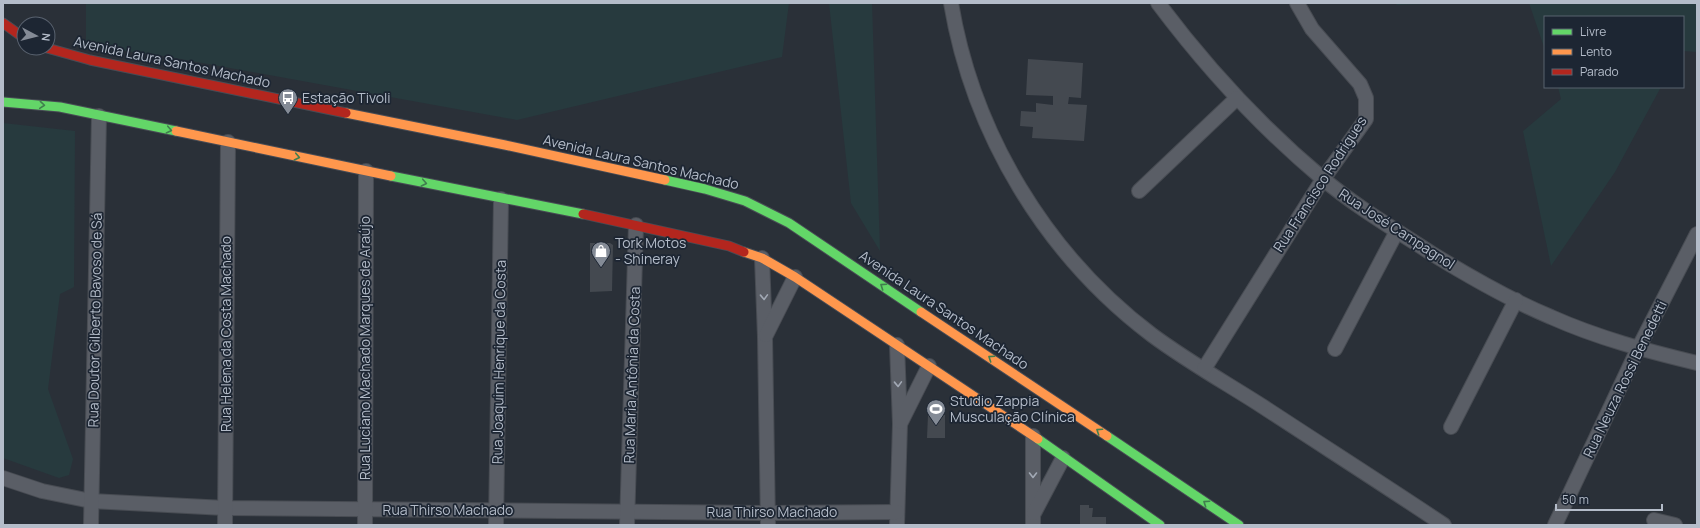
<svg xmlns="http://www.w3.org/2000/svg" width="1700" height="528" font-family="Manrope,sans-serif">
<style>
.green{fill:#273a3e}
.building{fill:#444950}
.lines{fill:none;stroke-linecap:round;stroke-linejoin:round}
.street-casing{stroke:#484c53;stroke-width:16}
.fast-casing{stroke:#484c55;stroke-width:11}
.slow-casing{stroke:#484c55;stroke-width:11}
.jam-casing{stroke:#484c55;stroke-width:11}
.street{stroke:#5a5e66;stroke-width:14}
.fast{stroke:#63d668;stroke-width:9}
.slow{stroke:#ff974d;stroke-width:9}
.jam{stroke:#b3261e;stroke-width:9}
.oneway{stroke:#407e4e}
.oneway2{stroke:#a2a9b5}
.labels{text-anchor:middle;stroke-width:3.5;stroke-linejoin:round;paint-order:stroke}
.street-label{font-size:14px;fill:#b4bcc9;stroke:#1d2633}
.poi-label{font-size:14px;fill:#b4bcc9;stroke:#1d2633;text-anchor:start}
</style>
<rect width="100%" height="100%" fill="#2a3038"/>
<g class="green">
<path d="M86 3H789L782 57 517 120 164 56 86 46Z"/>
<path d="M829 3H872L880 251 851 203Z"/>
<path d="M1395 3H1454L1397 5Z"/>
<path d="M1529 3H1697V52L1683 51V17H1545V50Z"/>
<path d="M1558 87H1661L1615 172 1551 266 1523 131 1561 99Z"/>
<path d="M3 123 75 131 74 287 60 294 48 389 73 459 69 475 59 478 3 458Z"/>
</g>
<g class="building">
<path d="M1028 59 1083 63 1081 98 1069 97 1068 104 1087 105 1084 141 1032 138 1033 127 1020 126 1021 111 1036 112V103L1053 105V96L1026 95Z"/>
<path d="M590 243H610L613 245 612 291 590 292Z"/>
<path d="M928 415H945V438H927Z"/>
<path d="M1080 505H1089V508H1093L1092 517H1106V525H1080Z"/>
</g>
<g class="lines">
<defs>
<g id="street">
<path d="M951 3C973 134 1046 255 1152 335 1187 361 1226 383 1262 406 1323 446 1384 485 1444 525"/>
<path d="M1158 3C1206 67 1260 126 1322 178 1355 206 1394 229 1431 253 1470 277 1510 300 1551 317 1598 338 1647 351 1697 363"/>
<path d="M1139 191 1237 98"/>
<path d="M762 258 765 337 768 525"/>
<path d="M766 335 795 277"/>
<path d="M897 345 900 424 897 525"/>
<path d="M1335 349 1397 231"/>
<path d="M1204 369 1323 179 1366 119V98L1360 84 1312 29 1297 3"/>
<path d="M901 422 929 366"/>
<path d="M1451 427 1516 300"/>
<path d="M1033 436V525"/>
<path d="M3 478 42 491 91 501 225 508 769 513 897 512"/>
<path d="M1034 513 1063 458"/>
<path d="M1654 520 1675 525"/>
<path d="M91 525 99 116"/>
<path d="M225 525 228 142"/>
<path d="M365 525 366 171"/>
<path d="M496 525 501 199"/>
<path d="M627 525 636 225"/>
<path d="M1555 525 1638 349 1697 234"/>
</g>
<g id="fast">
<path d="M3 102 60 107 176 131"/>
<path d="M391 176 583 214"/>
<path d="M665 180 705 189 745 201 789 223 921 312"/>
<path d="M1107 436 1239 525"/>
<path d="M1038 439 1160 525"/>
</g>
<g id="slow">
<path d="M346 113 505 145 665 180"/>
<path d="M176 131 391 176"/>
<path d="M744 252 762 258 795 277 1038 439"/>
<path d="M921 312 1107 436"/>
</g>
<g id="jam">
<path d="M3 23 24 38"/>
<path d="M47 48 90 60 346 113"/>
<path d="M583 214 729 246 744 252"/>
</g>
</defs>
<use href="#street" class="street-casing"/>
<use href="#fast" class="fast-casing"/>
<use href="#slow" class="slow-casing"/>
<use href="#jam" class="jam-casing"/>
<use href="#street" class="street"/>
<use href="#fast" class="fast"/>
<use href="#slow" class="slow"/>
<use href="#jam" class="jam"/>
</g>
<defs><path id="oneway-chevron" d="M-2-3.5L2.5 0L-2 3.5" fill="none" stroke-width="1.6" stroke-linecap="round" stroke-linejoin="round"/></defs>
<g class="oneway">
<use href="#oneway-chevron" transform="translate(42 105) rotate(5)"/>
<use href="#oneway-chevron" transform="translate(169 130) rotate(12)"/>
<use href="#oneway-chevron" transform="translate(297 157) rotate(12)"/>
<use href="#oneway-chevron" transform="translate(424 183) rotate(11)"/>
<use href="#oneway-chevron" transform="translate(883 286) rotate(-146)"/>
<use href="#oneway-chevron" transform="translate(991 358) rotate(-146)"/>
<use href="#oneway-chevron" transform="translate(1099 431) rotate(-146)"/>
<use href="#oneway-chevron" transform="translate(1206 503) rotate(-146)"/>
</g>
<g class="oneway2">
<use href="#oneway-chevron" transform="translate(764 297) rotate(88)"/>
<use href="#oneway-chevron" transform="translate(898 384) rotate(88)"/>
<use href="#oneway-chevron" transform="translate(1033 475) rotate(90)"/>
</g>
<defs>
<symbol id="bus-pin" viewBox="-11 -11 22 30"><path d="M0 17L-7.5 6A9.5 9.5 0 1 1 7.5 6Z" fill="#848b96" stroke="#1d2633"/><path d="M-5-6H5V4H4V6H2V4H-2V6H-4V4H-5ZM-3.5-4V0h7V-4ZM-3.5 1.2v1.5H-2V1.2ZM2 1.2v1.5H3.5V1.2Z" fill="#fff"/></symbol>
<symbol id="shop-pin" viewBox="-11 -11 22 30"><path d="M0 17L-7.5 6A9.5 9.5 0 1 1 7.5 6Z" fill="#848b96" stroke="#1d2633"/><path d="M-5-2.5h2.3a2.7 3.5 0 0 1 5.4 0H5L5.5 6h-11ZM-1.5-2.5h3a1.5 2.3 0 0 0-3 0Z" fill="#fff"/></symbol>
<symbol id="stadium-pin" viewBox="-11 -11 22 30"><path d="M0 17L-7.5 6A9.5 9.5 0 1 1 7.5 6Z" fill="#848b96" stroke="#1d2633"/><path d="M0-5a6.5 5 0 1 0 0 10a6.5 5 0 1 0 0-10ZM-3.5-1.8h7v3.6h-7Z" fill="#fff"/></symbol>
</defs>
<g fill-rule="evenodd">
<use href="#bus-pin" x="277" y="87" width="22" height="30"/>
<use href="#shop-pin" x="590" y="240" width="22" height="30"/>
<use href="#stadium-pin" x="925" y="398" width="22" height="30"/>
</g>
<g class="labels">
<g class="street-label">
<text transform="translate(172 62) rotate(12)" y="5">Avenida Laura Santos Machado</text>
<text transform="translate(641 162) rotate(13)" y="5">Avenida Laura Santos Machado</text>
<text transform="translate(1320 184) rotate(-57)" y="5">Rua Francisco Rodrigues</text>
<text transform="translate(1397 229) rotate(33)" y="5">Rua José Campagnol</text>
<text transform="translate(944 310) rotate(34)" y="5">Avenida Laura Santos Machado</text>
<text transform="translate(95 320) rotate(-89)" y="5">Rua Doutor Gilberto Bavoso de Sá</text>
<text transform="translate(226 334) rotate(-90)" y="5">Rua Helena da Costa Machado</text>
<text transform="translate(365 348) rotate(-90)" y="5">Rua Luciano Machado Marques de Araújo</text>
<text transform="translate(499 362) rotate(-89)" y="5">Rua Joaquim Henrique da Costa</text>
<text transform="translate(632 375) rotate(-88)" y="5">Rua Maria Antônia da Costa</text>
<text transform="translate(1625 379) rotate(-64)" y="5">Rua Neuza Rossi Benedetti</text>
<text x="448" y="515">Rua Thirso Machado</text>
<text x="772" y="517">Rua Thirso Machado</text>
</g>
<g class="poi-label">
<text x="302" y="103">Estação Tivoli</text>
<text x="615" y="248">Tork Motos<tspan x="615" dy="16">- Shineray</tspan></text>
<text x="950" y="406">Studio Zappia<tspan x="950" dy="16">Musculação Clínica</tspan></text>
</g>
</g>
<rect width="1700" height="528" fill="none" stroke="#b4bcc9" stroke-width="8"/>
<rect x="1544" y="16" width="140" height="72" fill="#1d2633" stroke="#59626f"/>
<rect x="1552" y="29" width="20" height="6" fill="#63d668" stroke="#59626f"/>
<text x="1580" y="36" font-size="12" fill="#b4bcc9">Livre</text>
<rect x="1552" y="49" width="20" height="6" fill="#ff974d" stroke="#59626f"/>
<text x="1580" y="56" font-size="12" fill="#b4bcc9">Lento</text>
<rect x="1552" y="69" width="20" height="6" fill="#b3261e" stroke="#59626f"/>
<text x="1580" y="76" font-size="12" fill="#b4bcc9">Parado</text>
<g transform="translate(36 36) rotate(97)"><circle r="19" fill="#1d2633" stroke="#59626f"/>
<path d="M0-3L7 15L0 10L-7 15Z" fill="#848b96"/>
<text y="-6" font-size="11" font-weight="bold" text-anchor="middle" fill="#b4bcc9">N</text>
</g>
<path d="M1556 504v6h106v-6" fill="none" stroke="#b4bcc9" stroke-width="2"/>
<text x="1562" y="504" font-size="12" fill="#b4bcc9" stroke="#1d2633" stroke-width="3" paint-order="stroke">50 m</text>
</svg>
